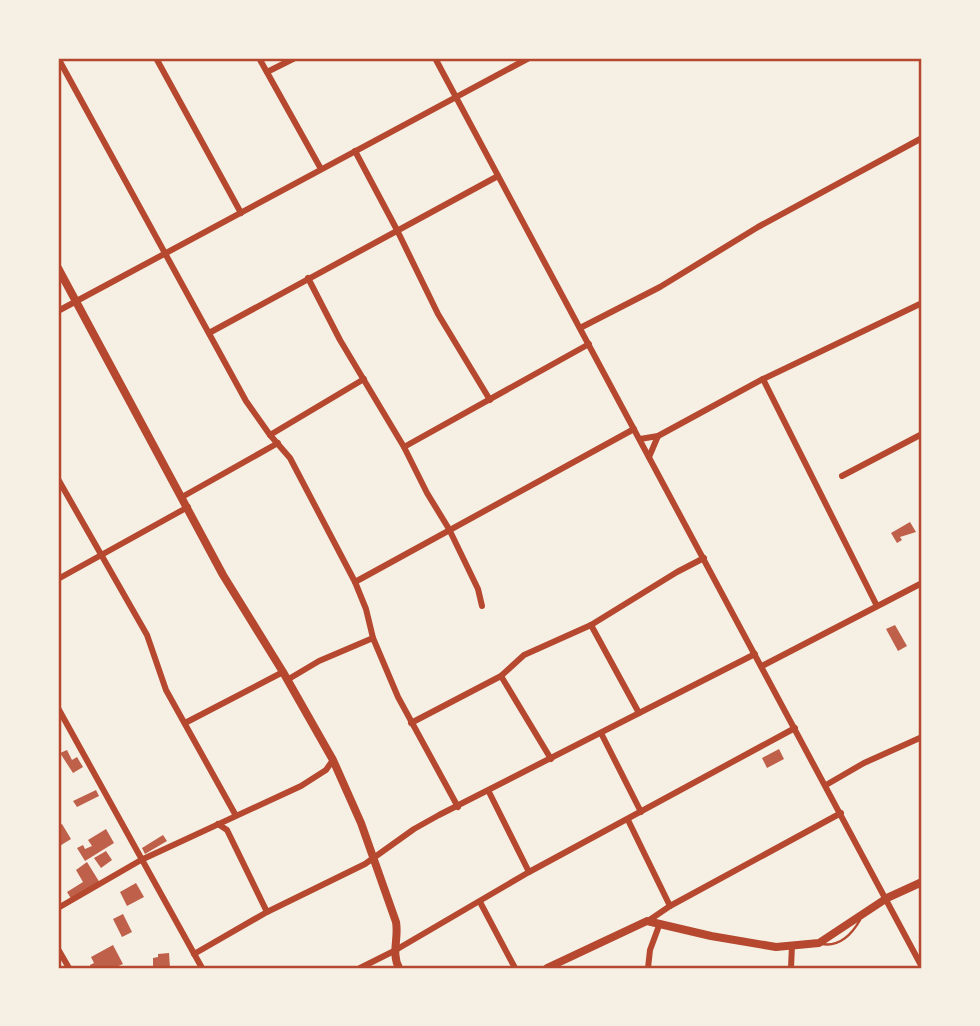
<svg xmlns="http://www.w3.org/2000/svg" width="980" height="1026" font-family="Ubuntu,sans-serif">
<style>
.building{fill:#bf614a}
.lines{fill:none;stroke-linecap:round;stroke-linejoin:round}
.service{stroke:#b5482f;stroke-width:2.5}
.minor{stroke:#b5482f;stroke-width:6}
.tertiary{stroke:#b5482f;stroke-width:8}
.neatline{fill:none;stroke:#b5482f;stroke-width:2.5}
</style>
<rect width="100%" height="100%" fill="#f6efe4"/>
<g class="building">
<path d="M910 522 916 532 900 537 902 540 897 543 891 533Z"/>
<path d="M895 625 907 646 898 651 886 629Z"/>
<path d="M779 749 784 759 767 768 762 758Z"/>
<path d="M67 750 72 760 77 757 83 767 73 773 60 753Z"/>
<path d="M96 790 99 796 77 807 73 801Z"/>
<path d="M62 824 71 839 58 847V826Z"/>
<path d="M106 829 114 843 85 861 77 848 83 845 85 849 92 846 88 840Z"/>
<path d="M163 835 167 841 145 854 142 848Z"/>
<path d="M106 851 112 860 101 868 94 858Z"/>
<path d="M87 862 100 883 72 900 67 892 83 882 76 870Z"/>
<path d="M136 883 144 897 127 906 120 892Z"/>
<path d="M123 914 132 932 122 937 113 919Z"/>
<path d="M113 945 123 964 114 968H91L90 965 94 963 91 957Z"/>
<path d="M169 953 170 968H153V958L158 957V954Z"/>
</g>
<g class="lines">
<path class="service" d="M822 944C840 947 852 934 860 920"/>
<g class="minor">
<path d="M58 58 246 401 270 435 290 458 355 582 634 429"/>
<path d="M156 58 241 213"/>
<path d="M259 58 321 169"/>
<path d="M435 58 922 967"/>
<path d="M267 72 295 58"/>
<path d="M355 151 397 230 438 314 490 400"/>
<path d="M308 278 340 340 404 447 427 493 449 529 478 589 482 606"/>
<path d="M58 311 529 58"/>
<path d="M580 328 660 287 758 227 922 138"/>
<path d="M209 333 498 176"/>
<path d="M763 379 877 606"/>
<path d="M270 435 364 379"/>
<path d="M640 439 658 436 763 379 922 303"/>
<path d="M404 447 589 344"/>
<path d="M649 457 658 436"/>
<path d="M842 476 922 434"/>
<path d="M58 479 147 635 166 690 235 814"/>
<path d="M182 497 278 443"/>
<path d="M58 579 188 507"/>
<path d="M355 582 366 609 373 638 398 697 458 807"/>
<path d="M591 625 639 713"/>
<path d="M762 666 922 583"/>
<path d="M501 676 551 759"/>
<path d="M287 680 319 661 373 638"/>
<path d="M58 708 202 968"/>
<path d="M185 723 283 672"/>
<path d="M411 723 501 676 524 655 591 625 677 572 704 558"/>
<path d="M601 733 641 812"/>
<path d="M826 785 864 763 922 737"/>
<path d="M489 792 529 872"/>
<path d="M628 820 670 906"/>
<path d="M218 824 227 830 267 912"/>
<path d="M480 902 515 968"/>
<path d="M58 908 141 860 301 786 326 770 333 760"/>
<path d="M648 921 670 906 841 813"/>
<path d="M58 949 69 968"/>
<path d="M194 954 267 912 365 864 414 829 439 815 755 654"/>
<path d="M360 968 394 951 529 872 795 728"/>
<path d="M648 968 650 950 660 923"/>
<path d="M791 968 792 945"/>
</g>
<g class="tertiary">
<path d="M58 268 223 575 283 672 333 760 361 823 396 922C399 938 391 953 399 968"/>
<path d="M547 968 647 921 711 936 776 947 819 943 887 898 922 882"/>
</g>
</g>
<rect width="980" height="1026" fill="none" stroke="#f6efe4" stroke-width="119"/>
<rect x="60" y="60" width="860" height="907" class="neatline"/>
</svg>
